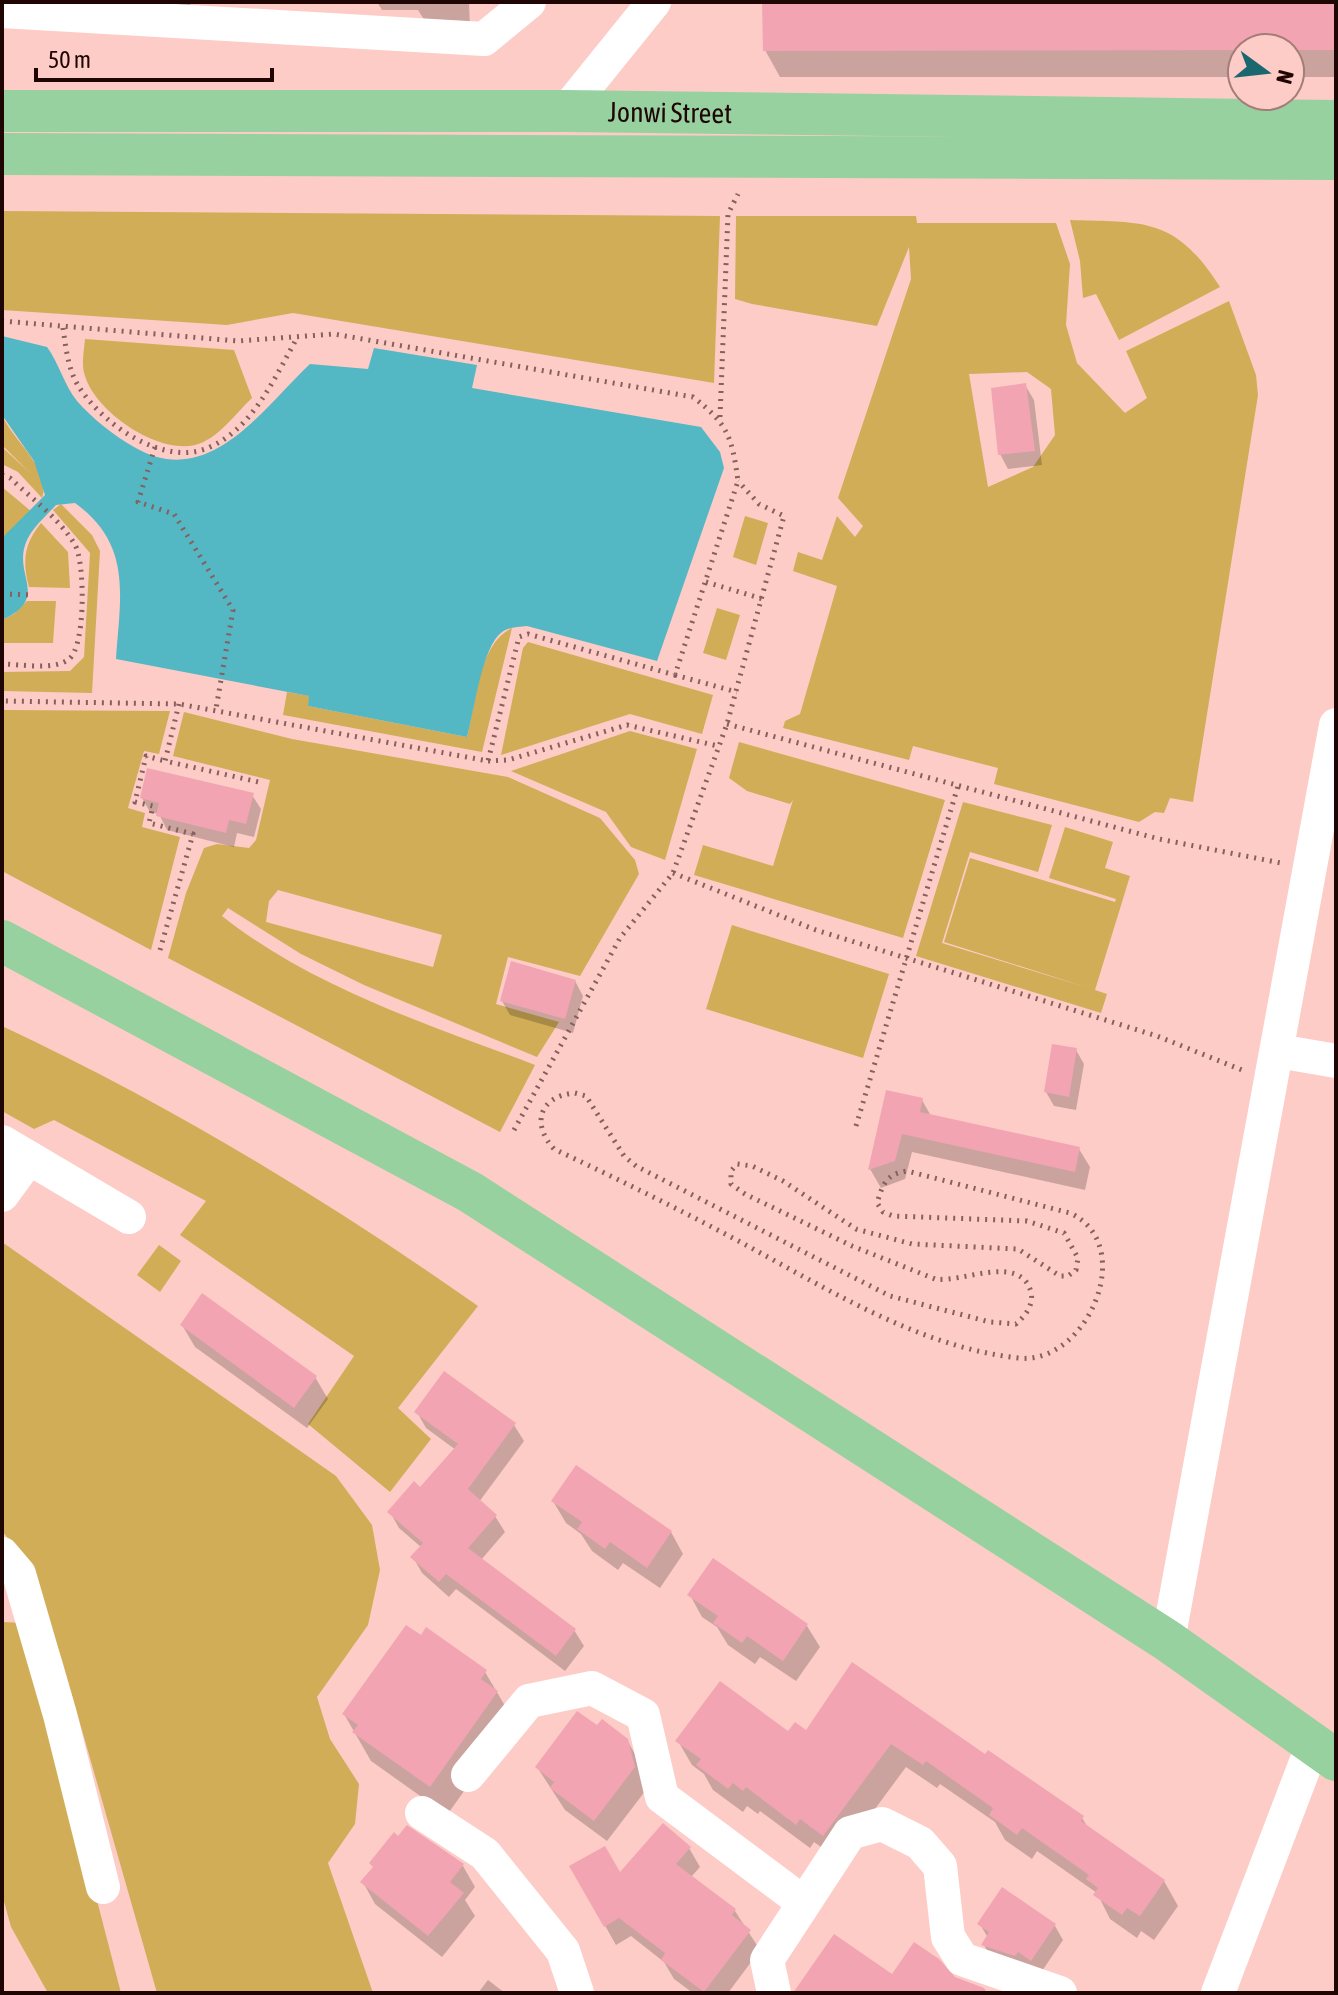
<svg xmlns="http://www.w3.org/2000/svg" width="1338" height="1995" font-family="'Asap Condensed',sans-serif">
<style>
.green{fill:#d1ad58;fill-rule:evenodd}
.water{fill:#53b7c4}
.shadow{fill:#0003}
.building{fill:#f2a4b3}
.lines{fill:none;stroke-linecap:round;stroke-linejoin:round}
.path{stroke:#85605d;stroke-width:5;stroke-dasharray:2 6;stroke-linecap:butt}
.minor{stroke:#fff;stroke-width:34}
.major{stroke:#98d1a0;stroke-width:42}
.labels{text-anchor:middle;stroke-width:8;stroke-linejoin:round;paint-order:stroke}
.street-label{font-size:28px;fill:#1f0504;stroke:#fdccc6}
</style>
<rect width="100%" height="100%" fill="#fdccc6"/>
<g class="green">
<path d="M2 211 720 216 714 383 293 313 227 325 2 310Z"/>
<path d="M736 216H916L917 223H1056L1070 264 1066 325 1077 363 1125 413 1147 398 1126 351 1229 301 1256 375 1258 395 1193 802 1170 798 1164 813 1155 812 1139 822 994 784 998 768 913 746 909 760 783 728 785 721 800 714 837 586 793 571 798 552 822 560 837 516 855 537 863 526 838 498 911 279 909 247 877 326 752 304 735 299ZM1027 372 1051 389 1055 435 1033 467 988 487 969 374Z"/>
<path d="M1070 220C1146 222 1176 218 1220 287L1119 340 1096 294 1083 298 1080 261Z"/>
<path d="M85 339 234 350 252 398C236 413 217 440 195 445 157 454 96 412 85 376 81 365 84 351 85 339Z"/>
<path d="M2 415C12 440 53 470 42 498L18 472 2 464V447L29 472 2 445Z"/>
<path d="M2 487 32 512 2 538Z"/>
<path d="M61 504 92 535 100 551 92 693 2 691V672L70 671 84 657 90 553 53 510Z"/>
<path d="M745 516 768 523 756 565 733 557Z"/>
<path d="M41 523 68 552 70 588 29 587C22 561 24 544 41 523Z"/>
<path d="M27 601H56L53 643H2V620L14 614Z"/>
<path d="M717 608 740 615 726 660 703 653Z"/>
<path d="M512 628 482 752 283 715 287 692 310 696 308 706 467 737C476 703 478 644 512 628Z"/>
<path d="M528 642 713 695 702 734 630 714 501 755 523 648Z"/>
<path d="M2 710 170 711 159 754 144 751 128 808 145 813 142 827 180 837 151 950 2 871Z"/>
<path d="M184 712 292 739 508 777 600 818 635 860 639 874 580 976 508 957 496 1004 559 1022 537 1057 364 985 301 954 228 908 222 916C313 988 427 1024 535 1065L500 1132 168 958 186 893 204 848 217 844 249 848 256 840 270 780 173 756ZM278 890 442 935 433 967 266 922 269 901Z"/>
<path d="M630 731 697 749 665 860 631 847 606 812 511 771Z"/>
<path d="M739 742 945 800 903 938 694 875 703 845 773 866 793 800 790 804 747 791 729 778Z"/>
<path d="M963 802 1052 825 1038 872 970 852 942 943 1089 988 944 942 970 858 1115 902 1116 899 1049 878 1065 827 1113 842 1105 868 1130 876 1095 990 1107 994 1101 1013 916 956Z"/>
<path d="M732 925 889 974 863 1058 706 1009Z"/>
<path d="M2 1026C169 1104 327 1200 478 1306L398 1408 431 1439 390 1492 308 1424 354 1356 180 1235 206 1201 54 1120 34 1129 2 1111Z"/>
<path d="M2 1242 336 1476 372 1525 380 1570 368 1625 317 1697 330 1739 359 1784 355 1824 328 1863 373 1993H157L62 1660 30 1565 2 1531Z"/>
<path d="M159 1245 181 1261 160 1292 137 1275Z"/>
<path d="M2 1622 25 1623 121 1993H48L11 1927 2 1894Z"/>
</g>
<path class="water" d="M2 336 47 347C59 363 64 385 77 401 92 418 114 436 134 447 209 491 261 410 310 364L368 369 374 348 477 365 472 388 701 427 720 452 724 468 657 661 527 626C518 627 509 627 502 632 482 646 474 712 467 737L308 706 309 696 116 659C120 597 133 545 75 503L56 505C47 515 33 527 27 540 11 575 52 597 2 620V538L45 495 34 461 2 415Z"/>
<g class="shadow">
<path d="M100 2H190L191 22Z"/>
<path d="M377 2H469L470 28 430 29 418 10H382Z"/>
<path d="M764 2 1336 4V77H1290V48H1242V77H780L765 50Z"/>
<path d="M1025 385 1034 400 1042 465 1008 469 1000 454Z"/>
<path d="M252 795 261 809 254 837 237 833 234 847 167 830 159 814 150 812 142 798Z"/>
<path d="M575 981 583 996 573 1033 510 1015 502 1001Z"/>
<path d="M1076 1050 1084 1064 1076 1110 1054 1106 1046 1092Z"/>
<path d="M887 1092 922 1100 931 1116 1079 1149 1090 1167 1085 1190 912 1152 905 1179 881 1188 870 1169Z"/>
<path d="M182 1325 315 1377 328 1399 307 1428 195 1347Z"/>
<path d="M417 1412 514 1425 524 1441 479 1502 495 1516 505 1532 481 1560 574 1630 584 1646 565 1671 456 1589 449 1597 422 1573 413 1557 421 1547 399 1528 390 1512 421 1490 456 1450 426 1428Z"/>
<path d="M553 1501 671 1532 683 1554 660 1588 623 1563 618 1570 592 1551 581 1534 566 1523Z"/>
<path d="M713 1561 807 1626 820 1647 796 1681 760 1657 755 1664 728 1645 717 1627 702 1617 690 1595Z"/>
<path d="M852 1665 986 1757 1082 1818 1089 1829 1164 1881 1178 1906 1154 1940 1141 1931 1137 1938 1110 1919 1097 1893 1037 1851 1032 1859 1005 1840 995 1822 940 1784 937 1788 906 1767 838 1859 814 1842 810 1848 760 1811 758 1814 747 1806 743 1812 713 1790 704 1774 692 1765 678 1741 807 1733Z"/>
<path d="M485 1672 514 1721 447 1815 371 1761 344 1714Z"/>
<path d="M598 1728 627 1740 640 1763 646 1790 607 1841 565 1810 537 1767Z"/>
<path d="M399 1838 463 1866 475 1887 465 1900 475 1916 442 1957 375 1904 363 1882Z"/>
<path d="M689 1848 700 1867 691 1877 735 1911 760 1950 728 1993H693L674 1979 664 1962 631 1936 616 1945 572 1867 620 1875Z"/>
<path d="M980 1924 1055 1926 1063 1940 1040 1974 992 1959 984 1945 988 1938Z"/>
<path d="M488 1980 505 1993H478Z"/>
</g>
<g class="building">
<path d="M762 2H1336V50L763 51Z"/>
<path d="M1026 383 1035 451 998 455 991 388Z"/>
<path d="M147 768 254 793 246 824 229 820 226 833 156 816 159 803 140 798Z"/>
<path d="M511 961 576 980 565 1019 500 1001Z"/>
<path d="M1052 1044 1077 1048 1069 1097 1044 1092Z"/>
<path d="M886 1090 923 1098 920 1112 1080 1147 1075 1172 902 1134 895 1161 868 1170Z"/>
<path d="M202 1293 317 1376 294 1408 180 1325Z"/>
<path d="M444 1371 516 1423 468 1489 497 1515 468 1548 576 1629 556 1656 446 1574 439 1582 410 1557 423 1543 387 1512 414 1481 420 1487 458 1444 414 1412Z"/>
<path d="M576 1465 672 1531 647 1568 610 1542 605 1549 577 1529 582 1522 551 1501Z"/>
<path d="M713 1558 808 1624 783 1661 747 1636 742 1643 713 1623 718 1616 687 1595Z"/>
<path d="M406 1625 421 1635 426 1627 487 1670 481 1679 498 1691 430 1787 352 1732 358 1725 342 1714Z"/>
<path d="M852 1662 985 1754 988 1750 1084 1816 1081 1821 1165 1880 1140 1916 1127 1908 1122 1915 1093 1895 1098 1888 1086 1879 1089 1875 1022 1828 1017 1835 989 1815 993 1808 926 1761 923 1765 891 1744 823 1836 800 1819 796 1825 746 1787 743 1791 733 1783 728 1789 696 1765 701 1759 675 1741 720 1681 788 1731 795 1722 806 1730Z"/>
<path d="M577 1711 597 1725 602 1719 628 1739 635 1767 594 1821 550 1788 554 1782 535 1767Z"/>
<path d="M663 1823 691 1847 676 1864 736 1909 732 1915 751 1930 704 1992 661 1960 665 1953 619 1918 604 1927 569 1866 605 1846 620 1872Z"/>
<path d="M407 1825 464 1864 450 1882 464 1893 428 1936 360 1882 373 1867 369 1863 394 1832 398 1836Z"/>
<path d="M1002 1887 1056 1924 1031 1961 1018 1952 1015 1956 981 1945 989 1932 977 1924Z"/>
<path d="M834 1934 892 1974 914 1942 939 1959 955 1977 984 1988 987 1993H793Z"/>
</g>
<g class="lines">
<g class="path">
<path d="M2 321 238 341 334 334 693 397C728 424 732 437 738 481L675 675 528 634 519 637 488 761 179 704 2 701"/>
<path d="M63 328C66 348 68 370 79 387 103 425 165 468 210 447 253 428 275 377 297 338"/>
<path d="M720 417 728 214 738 194"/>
<path d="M155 447 138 502 174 514 233 610 216 709"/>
<path d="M2 475 10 478C31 498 60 519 75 545 85 562 86 646 69 659 54 671 20 664 2 664"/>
<path d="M706 582 763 599"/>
<path d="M2 594 33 595"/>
<path d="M675 675 737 692"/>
<path d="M179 704 165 761 263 783"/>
<path d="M727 724 1159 839 1281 863"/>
<path d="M488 761 508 760 627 725 718 746"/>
<path d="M673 873 816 930 1157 1036 1242 1070"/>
<path d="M160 950 193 834 149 823 153 806 135 802 146 756 165 761"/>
<path d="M575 1093 586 1096 624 1156 636 1166 890 1296 990 1322 1016 1324C1025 1316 1034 1305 1031 1292 1020 1253 963 1283 935 1279L852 1246 745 1194 731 1184V1171L737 1164 752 1166 783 1181 856 1229 912 1244 1018 1249 1060 1276H1068L1076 1270 1078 1258 1064 1233 1027 1221 893 1216 883 1212 877 1203C883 1184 886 1174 907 1171L1070 1213C1139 1245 1087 1366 1018 1358 922 1347 838 1295 755 1250 689 1214 622 1181 554 1149 531 1124 539 1096 575 1093Z"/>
<path d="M856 1126 958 786"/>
<path d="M514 1130 620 938 673 873 727 724 784 516 759 504 738 481"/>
</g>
<g class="minor">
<path d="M2 11 484 39 529 2"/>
<path d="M566 111 654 2"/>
<path d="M1278 1051 1336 1061"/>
<path d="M2 1142 129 1217"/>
<path d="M2 1195 29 1158"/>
<path d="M2 1554 19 1574 60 1715 103 1887"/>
<path d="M1168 1641 1336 725"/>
<path d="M468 1775 529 1701 592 1688 643 1715 662 1797 804 1903"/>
<path d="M422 1813 485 1854 563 1951 577 1993"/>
<path d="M774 1993 767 1960 850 1833 882 1824 920 1843 940 1866 948 1937 962 1959 1060 1993"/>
<path d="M1218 1993 1313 1744"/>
</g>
<g class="major">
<path id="s1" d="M2 111H566L1336 121"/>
<path d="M2 154 1336 159"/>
<path d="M2 941 470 1192 1168 1641 1336 1760"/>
</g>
</g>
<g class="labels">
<g class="street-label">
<text dy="10" stroke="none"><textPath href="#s1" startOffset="668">Jonwi Street</textPath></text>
</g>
</g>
<rect width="1338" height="1995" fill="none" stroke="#1f0504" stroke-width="8"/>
<g transform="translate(1266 72) rotate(105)"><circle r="38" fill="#fdccc6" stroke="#a47c78" stroke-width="2"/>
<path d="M0-6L14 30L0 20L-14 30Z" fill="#1b6770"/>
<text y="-12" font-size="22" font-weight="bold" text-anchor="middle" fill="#1f0504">N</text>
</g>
<path d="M36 68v12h236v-12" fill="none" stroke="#1f0504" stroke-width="4"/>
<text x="48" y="68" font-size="24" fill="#1f0504" stroke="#fdccc6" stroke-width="6" paint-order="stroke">50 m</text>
</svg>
